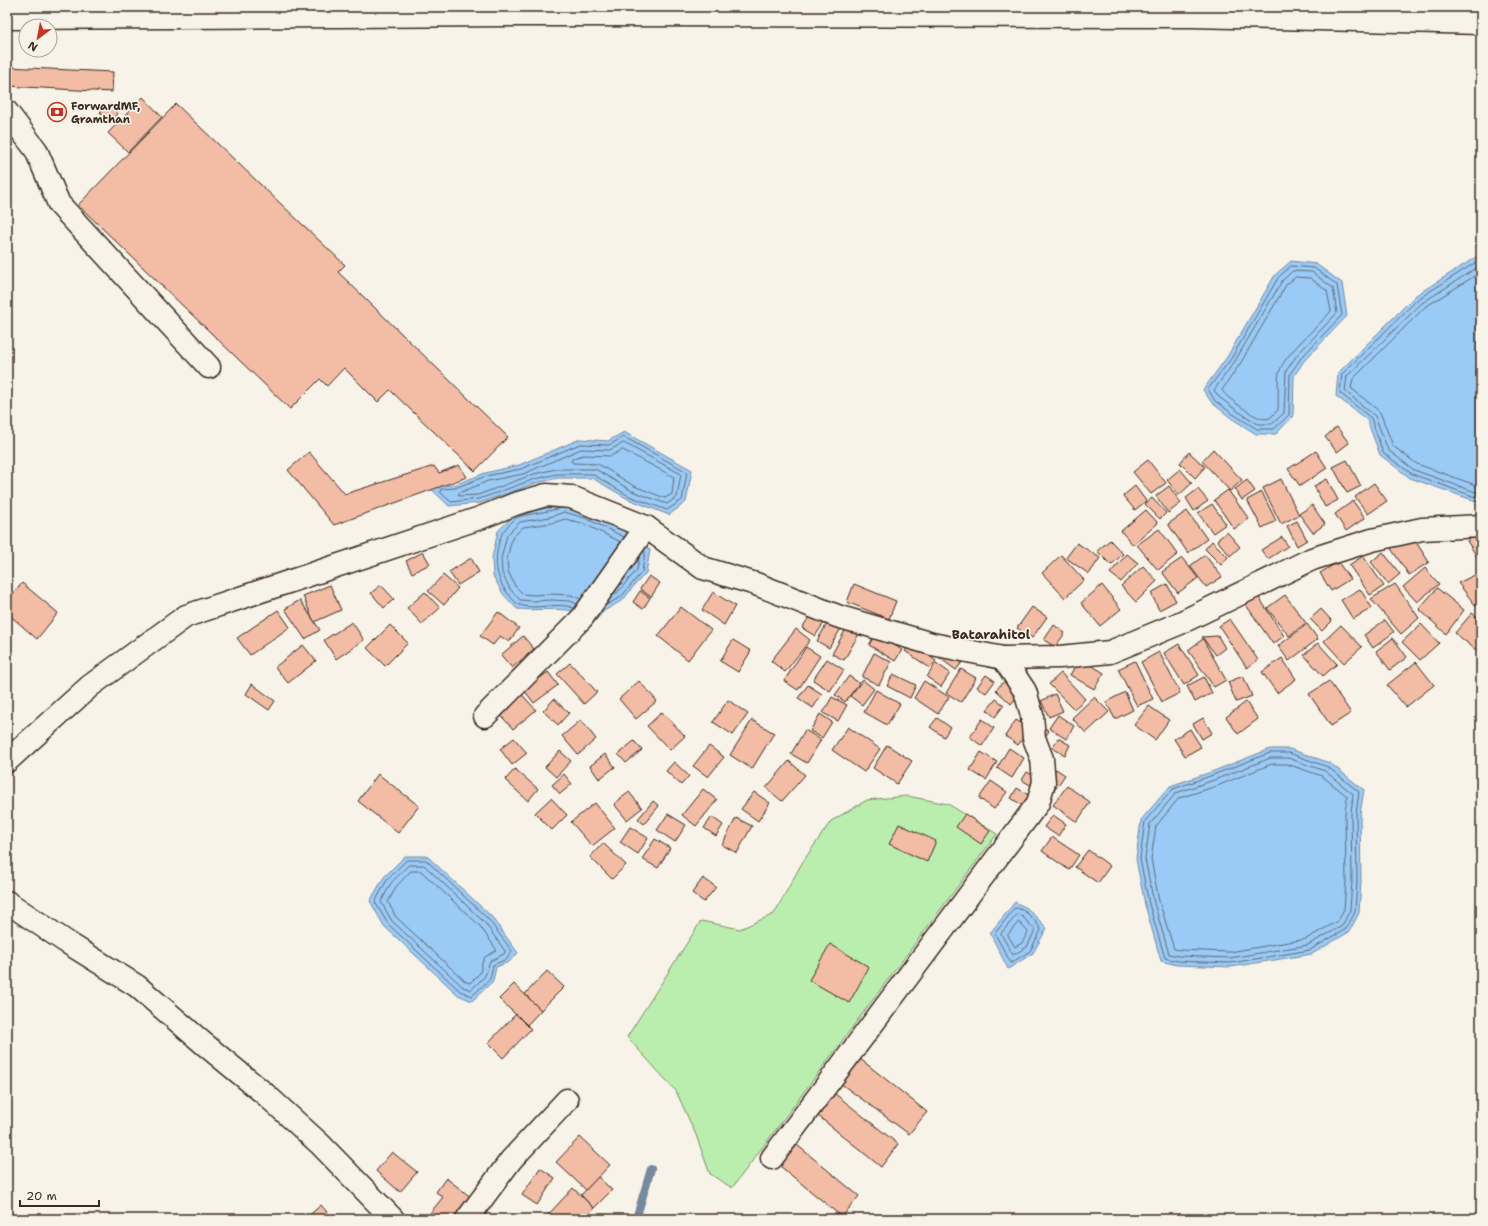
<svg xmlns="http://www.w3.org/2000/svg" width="1488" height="1226" font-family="'Shantell Sans',sans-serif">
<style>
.green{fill:#baeeaf;stroke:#7a8c66}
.water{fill:#9acaf6;stroke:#748aa0}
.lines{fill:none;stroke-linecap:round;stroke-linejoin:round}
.shore{stroke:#616a74;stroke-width:1}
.stream{stroke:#748aa0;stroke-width:8}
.building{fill:#f2bca5;stroke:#3b2a1e}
.minor-casing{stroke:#3b2a1e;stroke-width:25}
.major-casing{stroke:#3b2a1e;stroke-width:25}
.minor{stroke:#f7f3e8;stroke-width:22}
.major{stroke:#f7f3e8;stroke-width:22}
.labels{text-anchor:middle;stroke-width:3.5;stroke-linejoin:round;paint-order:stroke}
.poi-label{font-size:11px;font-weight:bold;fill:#3b2a1e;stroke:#f7f3e8;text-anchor:start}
.quarter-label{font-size:13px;font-weight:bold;fill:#3b2a1e;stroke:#f7f3e8}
</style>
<rect width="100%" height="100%" fill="#f7f3e8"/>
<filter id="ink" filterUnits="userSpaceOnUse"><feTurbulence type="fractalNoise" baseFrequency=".025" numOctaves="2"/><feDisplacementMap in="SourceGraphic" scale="8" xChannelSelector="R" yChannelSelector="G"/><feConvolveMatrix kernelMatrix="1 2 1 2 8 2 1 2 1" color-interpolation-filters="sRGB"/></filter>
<g filter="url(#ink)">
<path class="green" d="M907 796 948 804 997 834 732 1188 710 1174 696 1135 676 1091 627 1037 701 921 740 929 774 914 802 863 831 821 867 800Z"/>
<g class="water">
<path d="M1481 254V503L1410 478 1380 455 1367 420 1336 396 1338 373 1416 295Z"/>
<path d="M1291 261 1316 264 1342 283 1347 316 1304 361 1294 376 1293 416 1276 434H1256L1231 418 1212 403 1203 390 1227 357 1275 275Z"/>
<path d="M624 432 692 470 686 502 669 515 628 499 592 478H558L536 483 480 503 449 506 427 485H454L485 473 519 465 580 439 608 441Z"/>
<path d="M564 503 632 531 650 550 646 573 633 587 623 600 604 611 588 629 585 616C580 614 573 611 567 610 550 608 534 611 517 609L503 594 493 576 492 558 498 531 516 513 548 508Z"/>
<path d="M1270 749H1290L1330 763 1364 790 1360 814 1361 881 1359 913 1349 932 1312 954 1231 967 1177 965 1161 961 1145 905 1136 859 1141 820 1170 786 1211 772Z"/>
<path d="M405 856H427L491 916 518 953 509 962 496 967 493 981 472 1001 458 995 384 926 370 901 384 877Z"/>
<path d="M1015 902 1027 908 1047 928 1033 953 1008 969 990 933Z"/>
</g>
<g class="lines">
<g class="shore">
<path d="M1481 259 1418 299 1342 374 1340 393 1371 418 1383 453 1412 474 1481 499"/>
<path d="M1481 265 1422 303 1347 376 1345 391 1375 416 1388 450 1414 470 1481 494"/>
<path d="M1291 266 1314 268 1337 285 1342 315 1301 358 1290 374 1289 415 1274 429H1257L1233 414 1215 401 1208 389 1231 359 1278 278Z"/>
<path d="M1293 271 1312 272 1333 288 1337 313 1297 355 1286 371 1284 413 1272 424H1258L1236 410 1219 397 1214 390 1235 361 1282 281Z"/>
<path d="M1481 272 1425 307 1353 379 1351 388 1380 412 1393 446 1417 464 1481 487"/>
<path d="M1296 277 1310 278 1327 291 1331 311C1319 326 1283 355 1279 373 1277 382 1279 399 1278 410L1270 418C1267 419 1263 419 1260 418 1253 416 1224 396 1222 390L1240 364 1286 285Z"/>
<path d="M624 437 687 472 682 500 667 510 629 496 592 474H557L535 479 479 499 451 502 440 492 441 489 455 488 486 476 521 469 580 444 609 445Z"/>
<path d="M624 443 681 474 677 497 667 504 632 491 597 470 592 469H556L534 474 478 495 460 496 458 495 459 493 488 481 523 474 581 449 609 450Z"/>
<path d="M623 450 674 477 672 494 665 498 634 486 598 464 573 463 571 461 572 459 583 455 610 456Z"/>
<path d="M561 508C553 511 520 515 516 518 512 522 504 529 502 534 493 555 494 580 511 597 513 600 516 604 520 605 536 611 556 601 574 608"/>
<path d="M612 596 617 593 637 570 639 558"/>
<path d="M581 599 571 595 551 594 533 595 523 594 515 586 508 571 507 559 512 538 523 527 552 523 565 519 582 523 621 542"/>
<path d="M577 604 570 601 551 600 533 601 520 600 510 589 502 573 501 559 507 535 520 522 550 517 564 512 585 518 624 537"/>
<path d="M606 605 621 597 642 572 645 552 644 550"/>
<path d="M1270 753H1289L1328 767 1359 792 1356 814 1357 881 1355 912 1346 929 1310 950 1231 963 1178 961 1165 958 1149 904 1140 859 1145 821 1173 789 1213 775Z"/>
<path d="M1271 758H1288L1325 771 1353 794 1351 814 1352 881 1350 910 1342 926 1308 945 1230 958 1179 956 1169 954 1154 903 1145 859 1150 824 1176 793 1214 780Z"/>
<path d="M1272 764H1287L1322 776 1347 796 1345 814 1346 881 1344 909 1338 921 1306 939 1230 952 1180 950 1174 949 1159 901 1151 859 1156 826 1179 798 1217 786Z"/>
<path d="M407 860H426L488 919 512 951 507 959 493 965 490 979 472 996 460 991 388 924 375 902 387 880Z"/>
<path d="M409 865H424L485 923 505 951 504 954 490 961 485 976 471 990 463 987 392 921 381 902 391 883Z"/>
<path d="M411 871H421L480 926 496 949V951L485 957 482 963 480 973 470 983 466 982 396 917 388 902 396 887Z"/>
<path d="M1015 908C1025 908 1036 921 1041 930L1030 951 1011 963 995 934Z"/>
<path d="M1018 914 1022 916 1035 930 1027 947 1013 955 1001 934Z"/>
<path d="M1019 922 1028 932 1022 943 1015 947 1008 935Z"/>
</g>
<path class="stream" d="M636 1219 651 1169"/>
</g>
<g class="building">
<path d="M7 67 113 72 112 92 7 86Z"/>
<path d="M143 97 162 117 128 152 108 133Z"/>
<path d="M111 104 118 114 107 122 100 112Z"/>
<path d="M176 104 345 265 338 272 508 437 475 471 390 390 378 402 344 368 327 386 320 379 290 409 78 205Z"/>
<path d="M1337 427 1349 443 1337 452 1325 437Z"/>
<path d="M1213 449 1242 480 1230 491 1202 461Z"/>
<path d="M1316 451 1327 468 1300 486 1288 469Z"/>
<path d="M309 452 345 494 434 466 439 473 459 465 467 477 334 525 288 470Z"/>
<path d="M1189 452 1205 467 1195 478 1180 463Z"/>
<path d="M1148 460 1166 483 1151 494 1133 472Z"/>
<path d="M1347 460 1361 486 1347 493 1333 467Z"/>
<path d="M1180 469 1192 483 1179 495 1167 480Z"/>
<path d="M1281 479 1299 515 1281 524 1263 488Z"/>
<path d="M1327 479 1338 500 1325 507 1314 486Z"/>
<path d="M1247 480 1255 491 1242 500 1235 489Z"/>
<path d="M1374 483 1387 501 1368 514 1355 497Z"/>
<path d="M1135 486 1146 501 1135 510 1123 496Z"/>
<path d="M1169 486 1181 503 1168 513 1156 496Z"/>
<path d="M1198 489 1208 501 1194 511 1186 498Z"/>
<path d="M1228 490 1249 519 1234 529 1214 500Z"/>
<path d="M1262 492 1276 521 1262 528 1247 500Z"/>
<path d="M1152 498 1166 513 1160 519 1145 504Z"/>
<path d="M1353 501 1365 518 1346 531 1335 514Z"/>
<path d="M1212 504 1226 524 1213 533 1198 513Z"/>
<path d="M1312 505 1325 524 1313 533 1299 514Z"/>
<path d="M1146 510 1158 523 1133 545 1121 531Z"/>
<path d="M1187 511 1207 539 1188 553 1168 524Z"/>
<path d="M1297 521 1307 540 1297 546 1287 526Z"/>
<path d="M1159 529 1178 554 1158 570 1137 545Z"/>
<path d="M1227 532 1240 547 1230 556 1217 540Z"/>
<path d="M1481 532V563L1467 541Z"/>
<path d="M1410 533 1429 562 1409 575 1390 547Z"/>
<path d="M1282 537 1288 546 1268 559 1261 550Z"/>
<path d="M1110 540 1123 554 1111 565 1097 551Z"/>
<path d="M1212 541 1228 557 1221 565 1205 549Z"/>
<path d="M1077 543 1100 558 1089 574 1066 558Z"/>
<path d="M423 552 430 564 412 573 406 561Z"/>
<path d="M1383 552 1400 574 1388 584 1371 562Z"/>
<path d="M1127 554 1138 563 1121 582 1110 573Z"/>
<path d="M1061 555 1084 580 1065 598 1042 573Z"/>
<path d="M1205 555 1222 577 1206 587 1190 566Z"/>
<path d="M1363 556 1384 586 1370 595 1349 565Z"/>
<path d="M471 558 479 572 458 585 449 572Z"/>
<path d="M1182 558 1198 578 1178 593 1162 572Z"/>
<path d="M1338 562 1350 579 1331 591 1320 573Z"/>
<path d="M1143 566 1157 581 1136 602 1121 586Z"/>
<path d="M1425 568 1439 584 1417 602 1403 587Z"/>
<path d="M1481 572V602L1476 606 1458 583Z"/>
<path d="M443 575 458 588 444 605 428 591Z"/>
<path d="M649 576 660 583 651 597 640 589Z"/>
<path d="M22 583 58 613 37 639 7 613V601Z"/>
<path d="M854 584 896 601 889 619 847 602Z"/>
<path d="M1167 584 1176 601 1159 610 1151 593Z"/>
<path d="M1395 584 1419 618 1401 634 1371 599Z"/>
<path d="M330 585 341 610 314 622 303 596Z"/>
<path d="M381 585 394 599 384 608 371 593Z"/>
<path d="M1102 585 1121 609 1100 626 1081 603Z"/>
<path d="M1437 588 1464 610 1446 634 1419 609Z"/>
<path d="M1360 589 1372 608 1353 619 1341 600Z"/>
<path d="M640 591 650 598 643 609 633 602Z"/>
<path d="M425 592 440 608 422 624 407 608Z"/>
<path d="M713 592 735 606 724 625 702 610Z"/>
<path d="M1285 595 1306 623 1289 636 1267 608Z"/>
<path d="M1258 596 1284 636 1273 644 1246 605Z"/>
<path d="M300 600 320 630 305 639 285 609Z"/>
<path d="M681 607 711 630 688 660 658 636Z"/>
<path d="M1032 607 1047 617 1032 638 1017 628Z"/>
<path d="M815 608 828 617 815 636 802 628Z"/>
<path d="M1321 609 1332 621 1322 631 1310 619Z"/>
<path d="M278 610 290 627 250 655 237 638Z"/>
<path d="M498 612 519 628 509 642 500 636 493 645 480 636Z"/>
<path d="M1472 613 1481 620V643L1476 650 1455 633Z"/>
<path d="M1230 619 1258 660 1247 668 1219 626Z"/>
<path d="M829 620 842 627 829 648 817 641Z"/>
<path d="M1385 620 1394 632 1373 648 1364 635Z"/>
<path d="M352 622 364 640 336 659 324 640Z"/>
<path d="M1307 624 1318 639 1289 661 1278 646Z"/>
<path d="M1421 624 1439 643 1420 660 1402 642Z"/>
<path d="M390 625 408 643 385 666 367 648Z"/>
<path d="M1054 625 1065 633 1055 647 1044 640Z"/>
<path d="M1341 625 1362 647 1344 663 1324 641Z"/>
<path d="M847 627 859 634 844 660 832 654Z"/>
<path d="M796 629 810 640 785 672 771 661Z"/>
<path d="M876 633 902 650 895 661 869 645Z"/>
<path d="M523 636 534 649 512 668 501 655Z"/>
<path d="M1218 636 1225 648 1216 655 1202 637Z"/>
<path d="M1393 638 1407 657 1390 670 1376 651Z"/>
<path d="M1203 639 1226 680 1214 687 1188 650Z"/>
<path d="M733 640 751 651 738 672 720 661Z"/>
<path d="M911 643 936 661 930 668 905 651Z"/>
<path d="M1318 643 1337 664 1323 676 1304 655Z"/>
<path d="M1179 644 1199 675 1184 685 1164 653Z"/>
<path d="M303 645 316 661 288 683 275 667Z"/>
<path d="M806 647 820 656 798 690 784 681Z"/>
<path d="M1159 652 1180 693 1162 702 1141 662Z"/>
<path d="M874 653 891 662 879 685 862 677Z"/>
<path d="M937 656 963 661 956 670Z"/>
<path d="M1080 658 1104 673 1094 689 1070 675Z"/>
<path d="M1282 658 1296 679 1277 693 1262 672Z"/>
<path d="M827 659 844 670 830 691 813 680Z"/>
<path d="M1135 661 1153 699 1137 706 1118 669Z"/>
<path d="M1416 662 1434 685 1406 707 1387 685Z"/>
<path d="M570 663 597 692 584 704 557 674Z"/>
<path d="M936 663 950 673 941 687 927 677Z"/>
<path d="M961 669 976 678 961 702 946 693Z"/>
<path d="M548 672 558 685 534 703 524 690Z"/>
<path d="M1061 673 1085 699 1074 709 1049 684Z"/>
<path d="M893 674 916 685 910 698 887 686Z"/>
<path d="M986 675 995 681 986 693 977 687Z"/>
<path d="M849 676 859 683 845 702 835 695Z"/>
<path d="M1243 676 1252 696 1236 702 1228 682Z"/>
<path d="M1204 677 1212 693 1195 702 1187 686Z"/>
<path d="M1006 679 1021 692 1011 704 996 690Z"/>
<path d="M863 680 874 689 862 705 850 696Z"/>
<path d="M639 681 657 701 636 719 619 699Z"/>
<path d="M924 681 949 697 938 714 914 698Z"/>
<path d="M1329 681 1351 713 1331 726 1309 694Z"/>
<path d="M252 684 275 701 269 710 246 694Z"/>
<path d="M808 685 822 694 813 708 798 698Z"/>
<path d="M517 689 536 710 513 729 495 709Z"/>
<path d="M876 690 900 704 887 725 864 712Z"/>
<path d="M1125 692 1133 710 1115 719 1106 702Z"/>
<path d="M1055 694 1063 711 1049 717 1041 701Z"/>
<path d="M832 697 847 705 838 721 823 713Z"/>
<path d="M1094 697 1109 712 1086 733 1072 718Z"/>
<path d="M554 699 569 713 558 725 543 711Z"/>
<path d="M996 699 1004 705 995 717 987 710Z"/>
<path d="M728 700 748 714 733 735 713 722Z"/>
<path d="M1246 702 1258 719 1238 734 1226 717Z"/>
<path d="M1149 706 1169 720 1155 740 1134 725Z"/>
<path d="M662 712 685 736 670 750 647 726Z"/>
<path d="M820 714 832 722 822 738 810 731Z"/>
<path d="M1058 715 1074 726 1066 739 1049 728Z"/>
<path d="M937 718 950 727 944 737 930 727Z"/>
<path d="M1203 718 1212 733 1202 739 1193 724Z"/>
<path d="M982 719 994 728 982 746 970 737Z"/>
<path d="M581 720 596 739 578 755 562 736Z"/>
<path d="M752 720 774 733 752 769 730 755Z"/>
<path d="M1016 720 1030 729 1018 745 1005 736Z"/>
<path d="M1041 725 1049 731 1042 741Z"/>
<path d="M848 727 880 749 864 772 832 750Z"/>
<path d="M1190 729 1201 747 1185 756 1174 739Z"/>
<path d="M805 730 821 740 807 763 791 754Z"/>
<path d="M514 738 527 753 512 765 500 749Z"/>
<path d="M1058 738 1070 745 1065 755 1052 748Z"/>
<path d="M634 741 642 750 626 763 618 754Z"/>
<path d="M887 745 912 761 897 784 873 768Z"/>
<path d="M709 746 724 757 708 777 693 766Z"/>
<path d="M1009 748 1024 758 1012 778 997 768Z"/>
<path d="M560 751 571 761 556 777 545 767Z"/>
<path d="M981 752 997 762 986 780 970 770Z"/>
<path d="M605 754 615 767 599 779 590 766Z"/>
<path d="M789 761 805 775 782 801 766 788Z"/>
<path d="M674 762 689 776 681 785 666 771Z"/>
<path d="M515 769 538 789 528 801 505 780Z"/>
<path d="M1056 769 1065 775 1054 791 1045 784Z"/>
<path d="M1027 772 1043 781 1038 790 1022 780Z"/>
<path d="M378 774 419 806 398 833 358 801Z"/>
<path d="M564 774 572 784 560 794 552 785Z"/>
<path d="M991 781 1007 792 994 809 979 798Z"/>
<path d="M1067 786 1090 802 1077 822 1053 805Z"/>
<path d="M1017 788 1030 796 1023 806 1011 798Z"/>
<path d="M703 789 717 800 696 826 682 815Z"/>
<path d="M629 792 642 808 627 820 614 804Z"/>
<path d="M754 792 770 803 758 821 741 809Z"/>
<path d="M551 798 567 815 552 830 535 813Z"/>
<path d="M653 801 659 806 644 824 638 819Z"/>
<path d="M595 803 615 828 592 846 571 822Z"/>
<path d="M668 814 686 825 675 842 657 830Z"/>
<path d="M965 814 990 831 981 844 956 827Z"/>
<path d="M1053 815 1066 824 1058 836 1044 827Z"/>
<path d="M712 817 723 825 716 836 704 828Z"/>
<path d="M736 818 752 826 737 853 722 845Z"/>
<path d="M899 824 936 841 927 862 889 844Z"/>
<path d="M630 827 648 838 638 854 620 842Z"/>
<path d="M1052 837 1079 855 1069 870 1042 851Z"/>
<path d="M655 839 670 848 658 868 642 859Z"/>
<path d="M603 843 626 865 612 879 590 857Z"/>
<path d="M1088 850 1110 866 1098 883 1075 867Z"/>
<path d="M703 878 716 887 704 902 692 893Z"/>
<path d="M830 944 869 967 849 1003 809 980Z"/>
<path d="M547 971 564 987 541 1010 525 994Z"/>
<path d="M514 984 541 1010 527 1025 499 999Z"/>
<path d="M516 1014 531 1029 503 1058 488 1043Z"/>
<path d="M859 1058 927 1112 909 1134 840 1083Z"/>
<path d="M834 1093 898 1144 881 1167 817 1115Z"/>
<path d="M580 1137 610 1165 586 1190 556 1162Z"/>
<path d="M797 1145 859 1196 842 1217 780 1166Z"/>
<path d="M392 1152 417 1172 400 1192 376 1171Z"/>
<path d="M540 1168 555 1178 537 1205 522 1195Z"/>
<path d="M598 1177 612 1190 594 1208 581 1195Z"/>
<path d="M446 1178 472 1198 455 1219H430L427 1217 443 1197 436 1192Z"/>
<path d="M573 1188 594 1208 584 1219H548L546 1217Z"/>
<path d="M321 1205 333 1219H305Z"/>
</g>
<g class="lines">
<defs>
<g id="minor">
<path d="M7 112 36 150 59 204 209 367"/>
<path d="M485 716 582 618 646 527"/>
<path d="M7 761 90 686 186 616 480 518 515 504 546 495 571 497 646 527 703 568 756 584 837 616 932 644 1003 658 1060 657 1110 652 1178 624 1312 559 1372 540 1422 529 1481 526"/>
<path d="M7 902 68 943 137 986 203 1043 265 1094 320 1144 393 1219"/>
<path d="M772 1158 1038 803 1044 782 1042 759 1034 738 1032 715 1025 691 1003 658"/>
<path d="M467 1219 511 1160 567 1100"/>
</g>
<path id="major" d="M7 18 524 15 1191 16 1481 23"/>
</defs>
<use href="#minor" class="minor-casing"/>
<use href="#major" class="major-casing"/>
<use href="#minor" class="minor"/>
<use href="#major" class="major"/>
</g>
</g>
<defs>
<symbol id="bank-ring" viewBox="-11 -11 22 22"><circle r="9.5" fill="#f7f3e8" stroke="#c8321e" stroke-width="1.5"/><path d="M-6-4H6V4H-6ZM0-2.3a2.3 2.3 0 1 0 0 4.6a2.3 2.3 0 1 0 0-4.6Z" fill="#c8321e"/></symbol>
</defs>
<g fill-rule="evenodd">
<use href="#bank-ring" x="46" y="101" width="22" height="22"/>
</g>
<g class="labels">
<g class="poi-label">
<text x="71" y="110">ForwardMF,<tspan x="71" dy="13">Gramthan</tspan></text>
</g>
<g class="quarter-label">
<text x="991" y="639">Batarahitol</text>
</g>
</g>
<rect width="1488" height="1226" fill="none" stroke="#f7f3e8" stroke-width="24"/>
<rect x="12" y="12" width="1464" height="1202" fill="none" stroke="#3b2a1e" stroke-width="1.5" filter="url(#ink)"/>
<g transform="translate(38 38) rotate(212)"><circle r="19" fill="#f7f3e8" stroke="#aca397"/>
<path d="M0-3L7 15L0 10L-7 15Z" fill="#c8321e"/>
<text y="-6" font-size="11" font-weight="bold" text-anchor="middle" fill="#3b2a1e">N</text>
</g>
<path d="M20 1200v6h79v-6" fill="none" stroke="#3b2a1e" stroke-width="2"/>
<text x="26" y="1200" font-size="12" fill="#3b2a1e" stroke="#f7f3e8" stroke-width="3" paint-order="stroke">20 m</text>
</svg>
